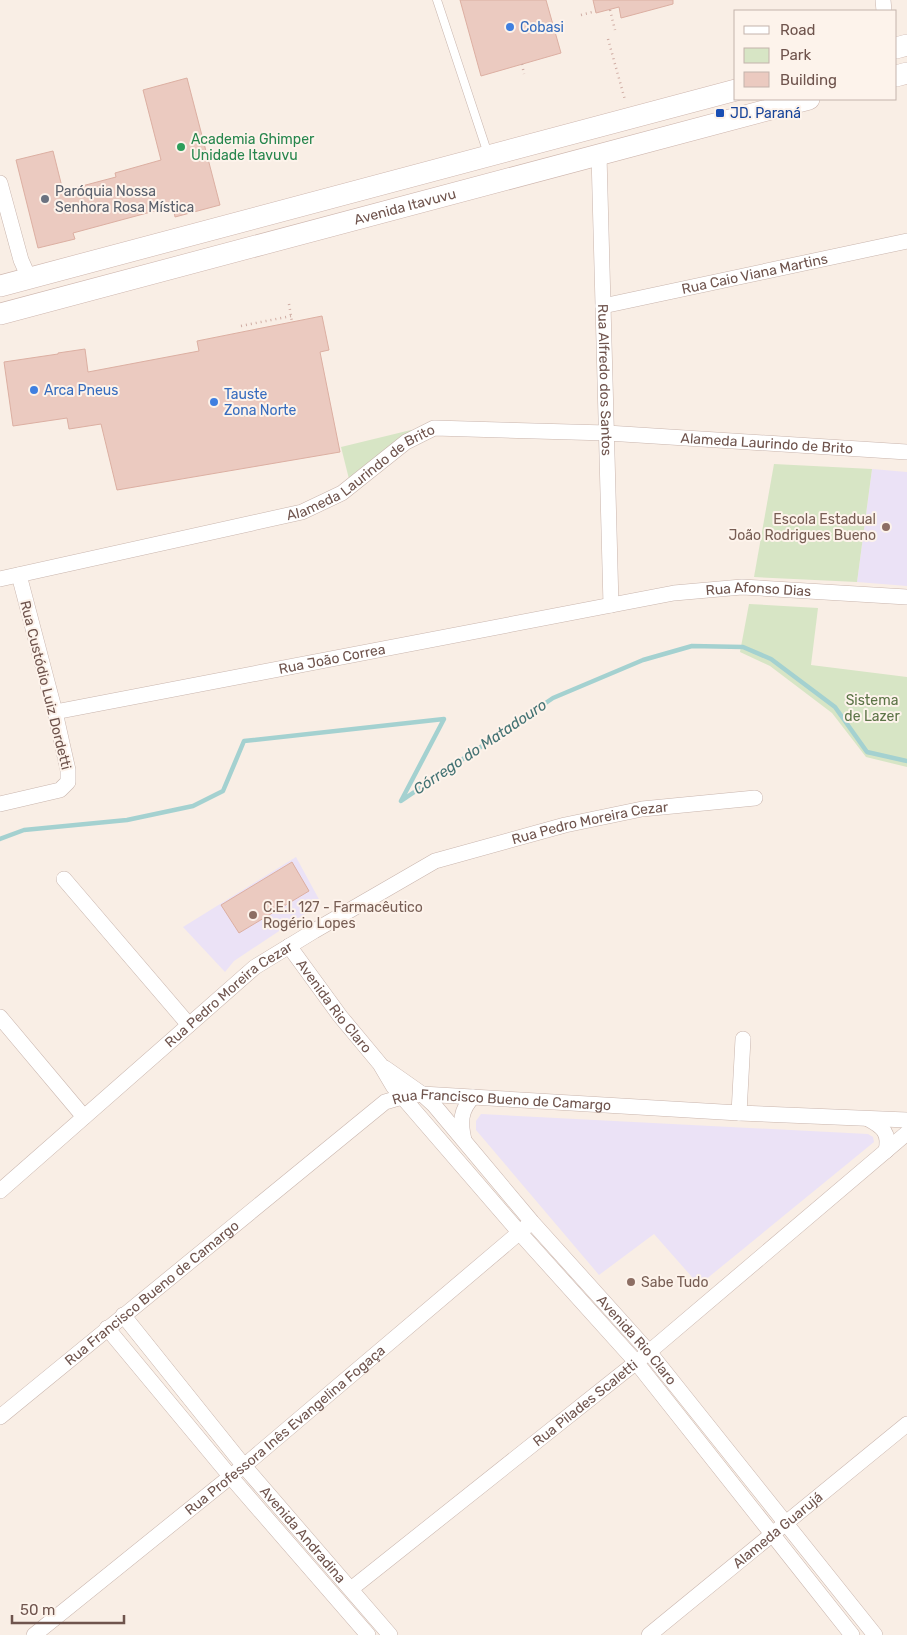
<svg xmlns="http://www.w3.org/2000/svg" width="907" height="1635" font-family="Rubik,sans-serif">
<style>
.education{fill:#ebe2f6}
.green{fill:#d7e5c5}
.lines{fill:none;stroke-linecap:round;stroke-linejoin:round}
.stream{stroke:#a4d1d0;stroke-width:4.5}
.building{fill:#ebcac0;stroke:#dcafa2}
.lane-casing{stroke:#c9b5ad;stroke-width:9}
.street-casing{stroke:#c9b5ad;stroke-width:16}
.secondary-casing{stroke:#ceb6ae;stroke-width:22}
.path{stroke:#d0ada4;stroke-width:2.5;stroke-dasharray:1 4;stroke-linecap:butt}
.lane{stroke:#fff;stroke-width:8}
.street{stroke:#fff;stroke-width:15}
.secondary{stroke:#fff;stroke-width:21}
.shop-dot{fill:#3f7fe0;stroke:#fdf3eb;stroke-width:2}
.transit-dot{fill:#1a4fb4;stroke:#fdf3eb;stroke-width:2}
.leisure-dot{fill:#2e9e5b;stroke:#fdf3eb;stroke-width:2}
.worship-dot{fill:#6b7280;stroke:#fdf3eb;stroke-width:2}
.education-dot{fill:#8d6e63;stroke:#fdf3eb;stroke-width:2}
.labels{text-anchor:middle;stroke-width:4;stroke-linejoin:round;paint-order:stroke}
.shop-label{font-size:14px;fill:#366cbe;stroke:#fdf3eb;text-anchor:start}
.transit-label{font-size:14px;fill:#164399;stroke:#fdf3eb;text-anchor:start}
.leisure-label{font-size:14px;fill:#27864d;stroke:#fdf3eb;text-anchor:start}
.worship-label{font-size:14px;fill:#5b616d;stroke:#fdf3eb;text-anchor:start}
.street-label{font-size:14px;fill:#6f544d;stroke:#fdf3eb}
.education-label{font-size:14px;fill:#785e54;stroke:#fdf3eb;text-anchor:start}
.park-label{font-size:14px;fill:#5c7447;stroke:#fdf3eb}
.water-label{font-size:15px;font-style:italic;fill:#437273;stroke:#fdf3eb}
</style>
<rect width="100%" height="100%" fill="#f9eee5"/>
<g class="education">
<path d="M872 469 907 472V586L857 582Z"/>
<path d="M296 857 321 903 234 961 225 972 183 927Z"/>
<path d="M481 1114 868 1134 873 1137 874 1142 699 1285 654 1234 599 1275 476 1130V1121Z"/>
</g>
<g class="green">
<path d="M411 430 414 431 349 479 341 447Z"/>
<path d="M774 464 872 469 857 582 754 577Z"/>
<path d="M749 604 818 608 811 665 907 677V767L866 757 832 713 770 666 740 652Z"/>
</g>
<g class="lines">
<path class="stream" d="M0 839 24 830 127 820 193 806 223 791 244 741 444 719 401 801 553 698 643 660 692 646 743 647 771 659 835 707 867 752 907 761"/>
</g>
<g class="building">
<path d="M460 0H546L561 53 481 76Z"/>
<path d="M593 0H673V4L621 18 619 7 596 13Z"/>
<path d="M187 78 220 205 175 217 173 206 73 233 75 239 38 248 16 160 53 151 63 191 116 177 115 173 161 160 143 90Z"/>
<path d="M322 316 329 350 320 352 340 452 117 490 101 424 69 429 67 418 13 426 4 362 58 354V353L85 349 88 372 199 351 197 341Z"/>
<path d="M292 862 309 891 239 933 221 905Z"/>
</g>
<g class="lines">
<defs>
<path id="lane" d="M437 0 488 154"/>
<g id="street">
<path d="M883 0 884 11"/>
<path id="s1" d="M599 155 611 605"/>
<path d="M0 183 21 260 29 278"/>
<path id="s2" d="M603 306 907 241"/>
<path id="s3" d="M0 579 302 512 342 493 406 442 434 428 607 433 907 452"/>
<path id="s4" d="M55 712 674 593 742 587 907 597"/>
<path d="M0 804 60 790 68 782V770L55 712 19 575"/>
<path d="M64 879 189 1025"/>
<path id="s5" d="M289 946 340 1016 380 1064 393 1086 519 1232 636 1362 852 1635"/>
<path d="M0 1017 84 1117"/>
<path id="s6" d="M385 1068 422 1094 434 1105 532 1222 649 1352 875 1635"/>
<path d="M739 1113 743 1039"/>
<path d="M868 1119C883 1127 890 1133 886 1151"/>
<path d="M464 1140C460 1123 460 1110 473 1097"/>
<path id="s7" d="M0 1191 255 967 314 931 435 861 565 825 642 809 755 798"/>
<path id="s8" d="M123 1315 244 1466 390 1635"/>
<path d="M107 1328 230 1476 368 1635"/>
<path id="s9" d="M0 1417 385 1102 402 1097 422 1094 739 1113 907 1120"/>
<path id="s10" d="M351 1589 649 1352 907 1133"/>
<path id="s11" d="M34 1635 251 1460 527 1226"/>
<path id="s12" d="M649 1635 907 1424"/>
</g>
<g id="secondary">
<path d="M896 48 907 45"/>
<path d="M896 76 907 73"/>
<path d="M0 286 736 90"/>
<path id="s13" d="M0 314 809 99"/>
</g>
</defs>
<use href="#lane" class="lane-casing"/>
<use href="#street" class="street-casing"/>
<use href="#secondary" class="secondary-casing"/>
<g class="path">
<path d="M610 10 615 30"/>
<path d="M581 15 596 11"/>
<path d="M608 39 625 100"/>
<path d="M522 64 524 74"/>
<path d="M289 304 292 322"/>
<path d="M241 326 291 316"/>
</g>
<use href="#lane" class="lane"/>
<use href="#street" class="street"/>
<use href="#secondary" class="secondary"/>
</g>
<g class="shop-dot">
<circle cx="510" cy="27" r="5"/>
<circle cx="34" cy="390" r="5"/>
<circle cx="214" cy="402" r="5"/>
</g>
<rect class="transit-dot" x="715" y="108" width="10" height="10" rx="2.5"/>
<circle class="leisure-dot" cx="181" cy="147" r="5"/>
<circle class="worship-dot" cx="45" cy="199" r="5"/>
<g class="education-dot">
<circle cx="886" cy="527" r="5"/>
<circle cx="253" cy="915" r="5"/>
<circle cx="631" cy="1282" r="5"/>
</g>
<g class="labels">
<g class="shop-label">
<text x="520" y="32">Cobasi</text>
<text x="44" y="395">Arca Pneus</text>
<text x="224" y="399">Tauste<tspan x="224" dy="16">Zona Norte</tspan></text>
</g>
<g class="transit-label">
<text x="730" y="118">JD. Paraná</text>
</g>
<g class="leisure-label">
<text x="191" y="144">Academia Ghimper<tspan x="191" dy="16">Unidade Itavuvu</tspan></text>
</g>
<g class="worship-label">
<text x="55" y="196">Paróquia Nossa<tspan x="55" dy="16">Senhora Rosa Mística</tspan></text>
</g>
<g class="street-label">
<text dy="5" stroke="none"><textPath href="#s13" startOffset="419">Avenida Itavuvu</textPath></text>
<text dy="5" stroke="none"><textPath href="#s2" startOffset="155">Rua Caio Viana Martins</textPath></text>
<text dy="5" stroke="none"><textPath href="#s1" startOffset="225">Rua Alfredo dos Santos</textPath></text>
<text dy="5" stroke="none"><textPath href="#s3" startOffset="800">Alameda Laurindo de Brito</textPath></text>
<text dy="5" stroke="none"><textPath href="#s3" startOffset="380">Alameda Laurindo de Brito</textPath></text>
<text dy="5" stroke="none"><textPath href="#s4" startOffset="715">Rua Afonso Dias</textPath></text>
<text dy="5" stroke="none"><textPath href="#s4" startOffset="282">Rua João Correa</textPath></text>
<text transform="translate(46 685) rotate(76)" y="5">Rua Custódio Luiz Dordetti</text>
<text dy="5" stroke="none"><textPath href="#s7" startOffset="708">Rua Pedro Moreira Cezar</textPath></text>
<text dy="5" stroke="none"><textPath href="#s7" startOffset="302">Rua Pedro Moreira Cezar</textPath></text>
<text dy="5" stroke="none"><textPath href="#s5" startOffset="75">Avenida Rio Claro</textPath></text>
<text dy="5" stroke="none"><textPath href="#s9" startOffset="615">Rua Francisco Bueno de Camargo</textPath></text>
<text dy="5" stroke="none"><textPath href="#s9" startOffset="196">Rua Francisco Bueno de Camargo</textPath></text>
<text dy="5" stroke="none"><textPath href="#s6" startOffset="372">Avenida Rio Claro</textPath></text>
<text dy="5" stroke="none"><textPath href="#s10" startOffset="299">Rua Pilades Scaletti</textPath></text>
<text dy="5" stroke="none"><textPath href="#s11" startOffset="324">Rua Professora Inês Evangelina Fogaça</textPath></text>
<text dy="5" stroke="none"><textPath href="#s12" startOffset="166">Alameda Guarujá</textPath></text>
<text dy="5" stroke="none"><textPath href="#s8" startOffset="284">Avenida Andradina</textPath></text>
</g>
<g class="education-label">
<text x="876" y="524" text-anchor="end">Escola Estadual<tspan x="876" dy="16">João Rodrigues Bueno</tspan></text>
<text x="263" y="912">C.E.I. 127 - Farmacêutico<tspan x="263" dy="16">Rogério Lopes</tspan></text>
<text x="641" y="1287">Sabe Tudo</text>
</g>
<g class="park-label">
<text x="872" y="705">Sistema<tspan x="872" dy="16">de Lazer</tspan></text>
</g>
<g class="water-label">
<text transform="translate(480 747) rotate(-34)" y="5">Córrego do Matadouro</text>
</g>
</g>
<rect x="734" y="10" width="162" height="90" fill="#fdf3eb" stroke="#c4b3ac"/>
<rect x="744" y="26" width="25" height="8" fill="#ffffff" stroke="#c4b3ac"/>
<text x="780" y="35" font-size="15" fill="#6f544d">Road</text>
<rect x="744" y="48" width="25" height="15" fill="#d7e5c5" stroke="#c4b3ac"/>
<text x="780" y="60" font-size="15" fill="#6f544d">Park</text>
<rect x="744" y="72" width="25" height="15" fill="#ebcac0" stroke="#c4b3ac"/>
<text x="780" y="85" font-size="15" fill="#6f544d">Building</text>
<path d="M12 1615v8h112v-8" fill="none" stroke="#6f544d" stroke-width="2.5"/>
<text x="20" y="1615" font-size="15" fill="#6f544d" stroke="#fdf3eb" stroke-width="4" paint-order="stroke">50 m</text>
</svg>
